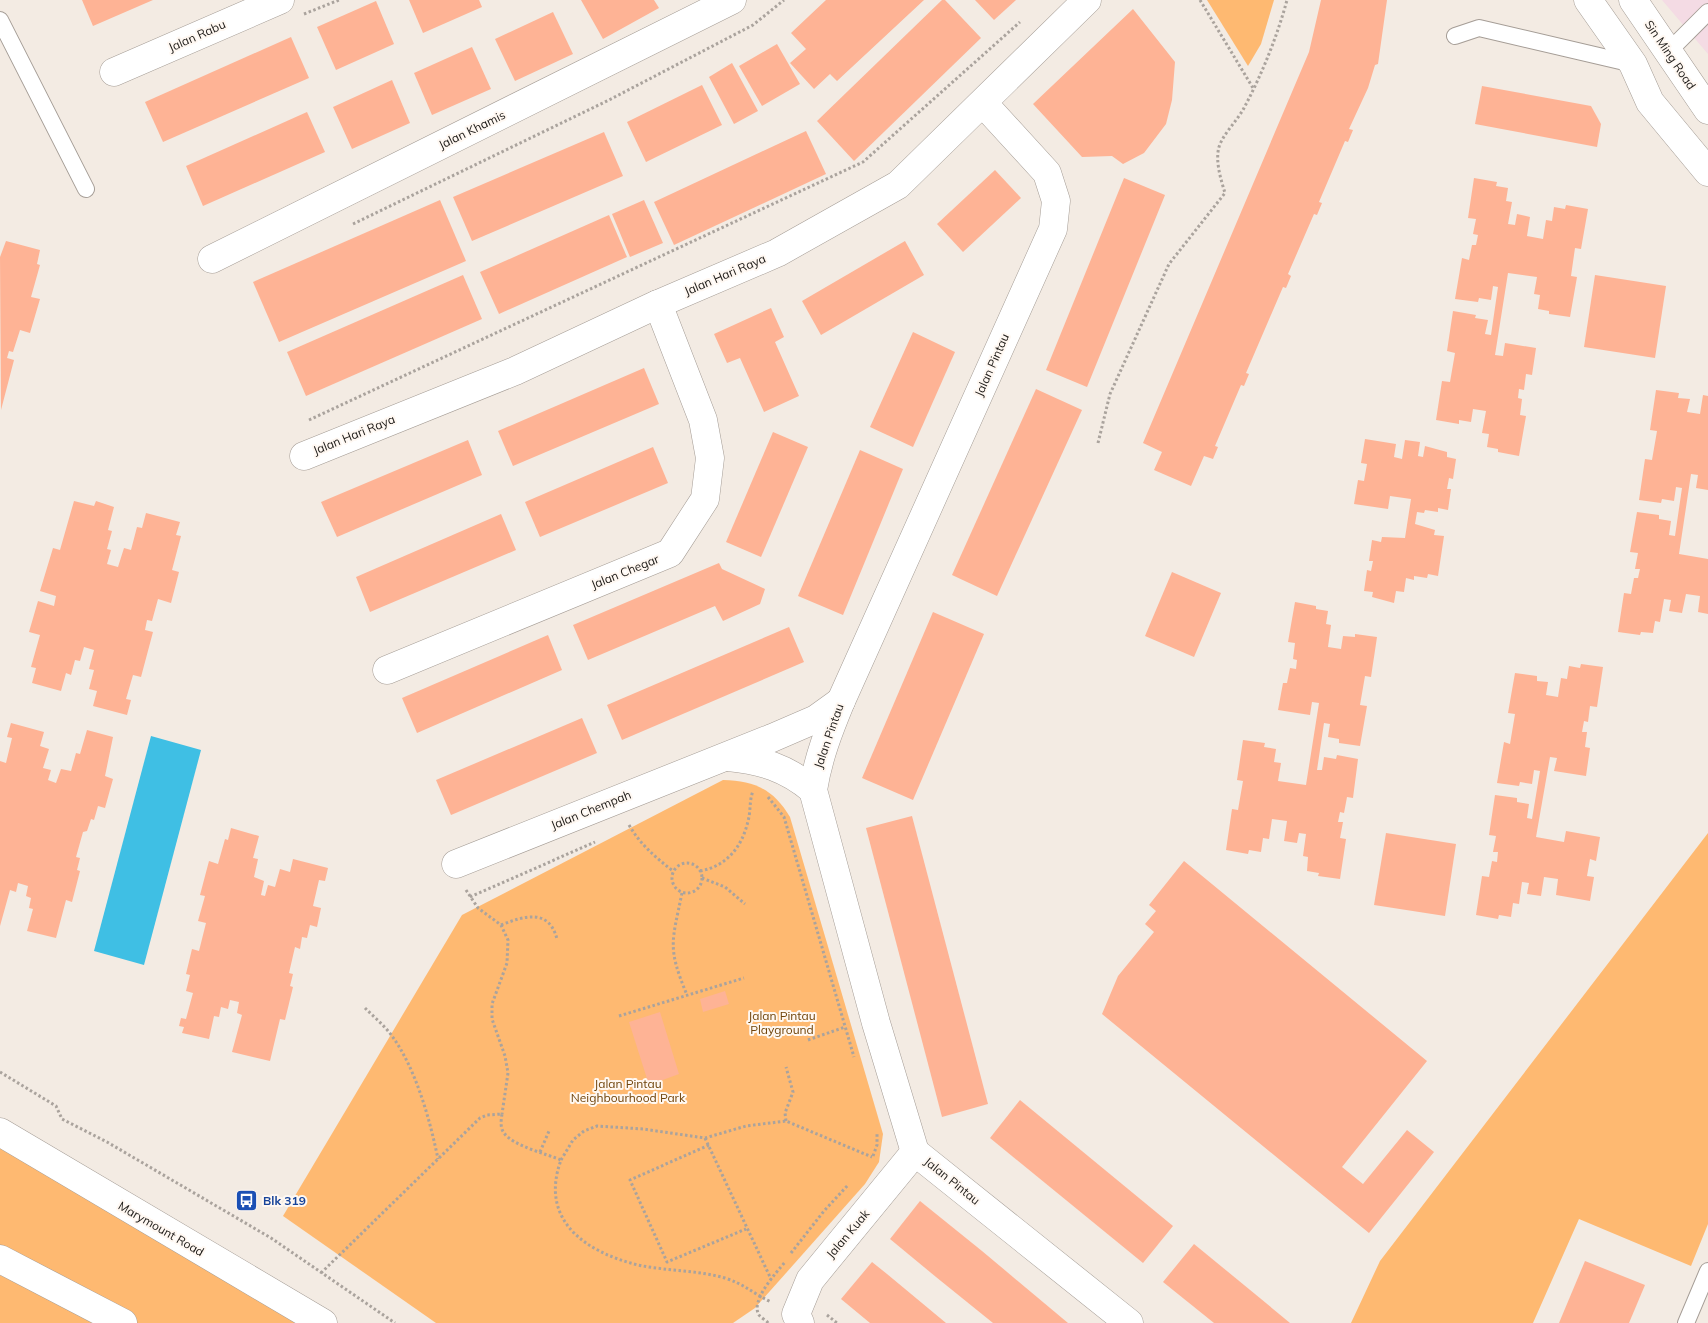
<svg xmlns="http://www.w3.org/2000/svg" width="1708" height="1323" font-family="Mulish,sans-serif">
<style>
.industrial{fill:#f4dbe4}
.green{fill:#feb971}
.water{fill:#3fbfe4}
.building{fill:#feb395}
.lines{fill:none;stroke-linecap:round;stroke-linejoin:round}
.lane-casing{stroke:#a59d96;stroke-width:18}
.street-casing{stroke:#a59d96;stroke-width:29}
.secondary-casing{stroke:#a59d96;stroke-width:29}
.primary-casing{stroke:#a59d96;stroke-width:29}
.path{stroke:#aaa39d;stroke-width:3;stroke-dasharray:2.5 2.5;stroke-linecap:butt}
.lane{stroke:#fff;stroke-width:16}
.street{stroke:#fff;stroke-width:28}
.secondary{stroke:#fff;stroke-width:28}
.primary{stroke:#fff;stroke-width:28}
.labels{text-anchor:middle;stroke-width:4;stroke-linejoin:round;paint-order:stroke}
.street-label{font-size:12px;fill:#1d1a17;stroke:#fff8f2}
.park-label{font-size:12px;fill:#70440a;stroke:#fff8f2}
.transit-label{font-size:12px;font-weight:bold;fill:#164399;stroke:#fff8f2;text-anchor:start}
</style>
<rect width="100%" height="100%" fill="#f3ebe3"/>
<path class="industrial" d="M1662 0H1708V54Z"/>
<g class="green">
<path d="M1207 0H1274L1261 44 1248 66Z"/>
<path d="M723 780C755 781 773 789 790 817L883 1134 879 1162 865 1184 755 1308 733 1323H436L283 1216 462 915Z"/>
<path d="M1708 833V1224L1691 1266 1579 1219 1533 1323H1351L1380 1261Z"/>
<path d="M0 1132 323 1323H123L0 1259Z"/>
<path d="M0 1275 96 1319 103 1323H0Z"/>
</g>
<path class="water" d="M151 736 201 750 144 965 94 951Z"/>
<g class="building">
<path d="M82 0H153L93 26Z"/>
<path d="M409 0H479L482 7 423 33Z"/>
<path d="M581 0H654L659 8 603 39Z"/>
<path d="M826 0H924L837 81 830 74 814 89 790 63 806 49 791 33Z"/>
<path d="M942 0H945L981 38 854 161 817 121Z"/>
<path d="M975 0H1016L994 20Z"/>
<path d="M1321 0H1387L1378 64 1375 65 1368 88 1349 129 1353 130 1348 142 1345 141 1319 202 1322 203 1317 215 1314 214 1288 274 1291 276 1286 288 1283 287 1246 373 1249 374 1244 386 1241 385 1215 446 1218 447 1213 459 1204 456 1191 486 1154 470 1162 452 1143 443 1309 52Z"/>
<path d="M376 1 394 44 336 70 317 27Z"/>
<path d="M1133 9 1175 62 1172 100 1166 124 1144 153 1123 164 1112 156 1082 157 1033 104Z"/>
<path d="M553 12 573 54 515 81 495 39Z"/>
<path d="M291 37 309 78 163 142 145 102Z"/>
<path d="M777 44 800 84 762 106 739 66Z"/>
<path d="M472 47 491 89 432 115 414 73Z"/>
<path d="M732 63 758 111 734 124 709 77Z"/>
<path d="M392 80 410 123 352 149 333 107Z"/>
<path d="M702 85 722 125 646 162 627 122Z"/>
<path d="M1482 86 1591 106 1601 124 1597 147 1475 124Z"/>
<path d="M307 112 325 152 203 206 186 166Z"/>
<path d="M806 131 826 174 674 245 654 202Z"/>
<path d="M604 132 623 176 472 241 453 197Z"/>
<path d="M995 170 1021 198 963 252 937 224Z"/>
<path d="M1124 178 1165 195 1087 387 1046 370Z"/>
<path d="M1474 178 1497 182 1496 186 1508 188 1506 201 1512 202 1508 224 1515 225 1517 214 1530 217 1527 236 1543 239 1546 220 1552 221 1554 207 1565 209 1566 205 1588 209 1581 249 1575 248 1571 276 1577 277 1570 317 1549 314V311L1538 309 1540 295 1534 294 1537 277 1508 273 1495 355 1503 356 1505 343 1536 348 1532 375 1526 374 1524 390 1519 389 1518 398 1522 399 1520 415 1526 416 1519 456 1498 452V449L1487 447 1489 434 1482 433 1486 411 1473 409 1471 422 1459 420V424L1436 420 1442 381 1450 382 1455 353 1447 351 1453 311 1476 315 1475 318 1488 320 1485 334 1491 335 1498 287 1493 286 1491 300 1479 298 1478 302 1455 299 1462 258 1469 260 1472 245H1476L1478 235 1473 234 1476 219 1468 218Z"/>
<path d="M440 200 466 261 279 342 253 282Z"/>
<path d="M644 200 663 243 630 257 612 214Z"/>
<path d="M609 215 627 257 499 314 480 272Z"/>
<path d="M6 241 40 250 37 264 40 265 31 297 40 299 30 333 20 330 13 352 9 351 7 358 14 360 1 410 0 257Z"/>
<path d="M905 241 924 275 821 335 802 301Z"/>
<path d="M463 275 482 319 306 396 287 352Z"/>
<path d="M1595 275 1666 286 1655 358 1584 347Z"/>
<path d="M771 308 784 337 775 342 799 396 764 412 740 358 727 363 714 334Z"/>
<path d="M913 332 955 352 913 447 870 427Z"/>
<path d="M644 368 659 404 513 466 498 431Z"/>
<path d="M1036 389 1082 410 997 596 952 575Z"/>
<path d="M1656 390 1679 393 1678 398 1690 399 1687 412 1700 414 1703 395 1708 396V490L1696 488 1698 475 1691 474 1679 554 1708 559V614L1698 612 1700 596 1686 594 1682 613 1669 611 1671 600 1664 599 1660 622 1655 621 1653 633 1641 632 1640 635 1618 632 1624 593 1631 594 1634 578H1638L1640 569H1635L1638 553 1630 552 1637 512 1659 515V519L1671 521 1669 535 1675 536 1682 488 1676 487 1674 501 1662 499 1661 503 1639 500 1645 459 1652 460 1657 431 1650 430Z"/>
<path d="M773 432 808 447 761 557 726 542Z"/>
<path d="M1365 439 1396 444 1394 457 1402 459 1405 440 1420 442 1418 456 1423 457 1425 446 1447 452V457L1456 459 1453 479 1449 478 1447 489H1451L1448 510 1438 508V512L1425 510 1424 513 1417 512 1415 524 1435 530 1434 535 1444 536 1438 576 1428 574 1427 578 1414 576V580L1406 578 1404 592 1396 591 1394 603 1372 597 1373 592 1364 591 1367 570 1371 571 1373 561H1369L1372 540 1381 542 1382 537 1405 538 1411 499 1390 496 1388 509 1354 504 1358 480 1364 481 1367 464 1361 463Z"/>
<path d="M468 440 482 475 337 537 321 502Z"/>
<path d="M653 447 668 483 540 537 525 502Z"/>
<path d="M860 450 903 469 843 615 798 596Z"/>
<path d="M74 501 94 506 96 501 114 507 108 530 112 531 107 549 111 550 107 564 118 567 124 548 131 550 137 527 142 528 146 513 180 522 176 535 181 536 172 570 179 572 171 603 158 599 152 621 147 620 145 630 153 632 141 677 133 675 126 699 131 700 127 715 93 706 97 691 89 689 94 670 89 669 94 650 84 647 80 661 75 660 71 675 66 673 61 691 32 683 36 668 31 667 40 635 29 632 38 601 54 606 56 596 40 591 53 548 60 550Z"/>
<path d="M501 514 516 550 370 612 356 577Z"/>
<path d="M719 563 722 569 765 589 760 604 723 621 715 606 588 660 573 625Z"/>
<path d="M1172 572 1221 593 1194 657 1145 636Z"/>
<path d="M1295 602 1316 606V609L1328 611 1326 624 1331 625 1328 647 1341 649 1343 636 1355 637V634L1377 637 1371 677 1365 676 1360 705 1367 706 1360 746 1339 743V739L1328 737 1330 724 1324 723 1317 770H1322L1324 757 1336 759 1337 755 1358 759 1353 798 1347 797 1344 813 1340 812 1338 822H1343L1340 838 1346 839 1340 879 1318 876 1319 873 1307 871 1308 857 1303 856 1306 834 1299 833 1297 843 1284 841 1287 821 1272 819 1269 839 1263 838 1261 852 1249 850 1248 854 1226 850 1232 809 1238 810 1243 781 1237 780 1243 740 1265 743 1264 747 1276 749 1274 762 1281 763 1278 781 1306 785 1319 703 1312 702 1310 715 1278 710 1283 683H1287L1290 668 1296 669 1297 660 1293 659 1295 643 1288 642Z"/>
<path d="M933 612 984 634 913 800 862 778Z"/>
<path d="M789 627 804 662 622 740 607 705Z"/>
<path d="M548 635 562 670 417 733 402 698Z"/>
<path d="M1581 664 1603 667 1597 707 1590 706 1588 722 1584 721 1582 732H1587L1585 747 1590 748 1586 776 1554 771 1557 758 1550 757 1536 837 1564 842 1566 831 1600 837 1596 861 1590 859 1587 876 1594 877 1590 901 1556 895 1558 879 1544 877 1541 896 1527 894 1529 883 1522 882 1519 904 1513 903 1511 917 1499 915 1498 919 1476 915 1482 876 1489 877 1492 861 1497 862 1498 852H1493L1496 836 1489 835 1495 795 1517 798V802L1529 804 1527 818 1532 819 1540 771 1534 770 1532 784 1520 782 1519 786 1497 783 1504 742 1510 744 1515 714 1508 713 1515 673 1537 676V681L1548 682 1546 695 1558 697 1561 678 1567 679 1569 666 1580 668Z"/>
<path d="M582 718 597 753 451 815 436 780Z"/>
<path d="M11 723 44 732 40 746 49 749 43 768 51 770 48 780 56 783 61 769 71 771 76 753 80 754 87 730 113 737 105 776 113 779 105 808 98 806 94 820 91 819 87 831 83 832 76 857 80 858 77 870 80 871 72 902 66 900 56 938 27 931 33 909 29 908 31 898 26 896 28 886 18 883 16 892 10 890 0 926V761L6 763 12 738 7 737Z"/>
<path d="M912 816 988 1104 942 1117 866 828Z"/>
<path d="M231 828 259 836 253 858 258 859 254 877 264 881 261 895 265 896 268 885 275 887 280 869 290 872 293 859 328 868 325 881 319 880 313 906 321 908 317 927 310 925 307 938 302 937 300 949 295 947 289 973 293 974 290 986 293 987 285 1020 280 1019 270 1061 232 1052 242 1015 237 1013 239 1002 230 1000 228 1009 221 1007 219 1017 214 1016 209 1039 182 1033 184 1027 179 1026 181 1018 186 1019 193 993 186 991 190 975 186 974 192 949 199 951 206 923 198 921 205 896 200 895 209 861 218 864 225 839 228 840Z"/>
<path d="M1386 833 1456 844 1445 916 1374 905Z"/>
<path d="M1184 861 1427 1061 1342 1167 1363 1184 1407 1130 1434 1152 1369 1233 1102 1014 1118 976 1154 932 1145 924 1156 911 1149 905Z"/>
<path d="M725 991 729 1004 703 1012 700 999Z"/>
<path d="M660 1012 679 1074 649 1085 629 1022Z"/>
<path d="M1020 1100 1173 1226 1143 1263 990 1138Z"/>
<path d="M920 1201 982 1251 1068 1323H993L936 1277 890 1239Z"/>
<path d="M1194 1244 1255 1294 1290 1323H1214L1163 1282Z"/>
<path d="M1585 1261 1645 1285 1629 1323H1559Z"/>
<path d="M872 1262 887 1274 946 1323H870L841 1299Z"/>
</g>
<g class="lines">
<defs>
<g id="lane">
<path d="M0 20 86 189"/>
<path d="M1455 36 1479 28 1633 64"/>
<path d="M1668 52 1708 12"/>
<path d="M1686 1323 1708 1271"/>
</g>
<g id="street">
<path d="M114 72 280 0"/>
<path d="M983 103 1047 173 1056 201 1053 229 841 701C829 730 818 758 813 790L876 1023 915 1152 1129 1323"/>
<path d="M212 259 732 0"/>
<path d="M304 456 515 371 658 304 777 253 898 185 1087 0"/>
<path d="M387 670 670 553 705 499 710 458 703 420 658 304"/>
<path d="M728 757C761 760 787 768 813 790"/>
<path d="M456 864 772 738 816 719 841 701"/>
<path d="M800 1323 796 1314 810 1280 915 1152"/>
</g>
<g id="secondary">
<path d="M1588 0 1633 64 1650 102 1708 172"/>
<path d="M1633 0 1708 110"/>
</g>
<g id="primary">
<path d="M0 1132 323 1323"/>
<path d="M0 1259 123 1323"/>
</g>
</defs>
<use href="#lane" class="lane-casing"/>
<use href="#street" class="street-casing"/>
<use href="#secondary" class="secondary-casing"/>
<use href="#primary" class="primary-casing"/>
<g class="path">
<path d="M1200 0 1253 88"/>
<path d="M304 14 339 0"/>
<path d="M353 224 609 100 753 25 784 0"/>
<path d="M309 420 863 162 1020 22"/>
<path d="M1098 443 1110 394 1169 264 1225 193C1221 180 1215 161 1219 147 1223 134 1237 121 1244 108 1262 74 1277 37 1287 0"/>
<path d="M768 797 784 817 854 1057"/>
<path d="M629 825C640 844 655 857 673 871"/>
<circle cx="687" cy="878" r="15"/>
<path d="M700 871C727 866 742 847 748 821 751 811 749 801 753 791"/>
<path d="M702 878 725 887 745 904"/>
<path d="M466 890 478 908 501 925 508 940 507 963 492 1004V1019L505 1056 508 1073 502 1114"/>
<path d="M682 893C672 942 667 947 687 995"/>
<path d="M470 897 595 842"/>
<path d="M501 925C524 916 549 908 557 939"/>
<path d="M365 1008C374 1017 385 1026 392 1036 416 1069 430 1120 438 1159"/>
<path d="M619 1016 744 978"/>
<path d="M808 1040 845 1027"/>
<path d="M0 1072 56 1106 62 1119 107 1142 271 1238 395 1323"/>
<path d="M786 1121 785 1113 793 1092 786 1067"/>
<path d="M705 1138 771 1279"/>
<path d="M709 1145 630 1180 667 1262 746 1229"/>
<path d="M540 1152 549 1131"/>
<path d="M873 1156 877 1145V1133"/>
<path d="M561 1160 573 1140 584 1131 597 1126 643 1129 705 1138 746 1126 786 1121 872 1157"/>
<path d="M791 1253 824 1211 848 1185"/>
<path d="M321 1273 480 1118 487 1115 502 1114C501 1120 500 1128 504 1133 513 1146 547 1154 561 1160 539 1220 585 1252 638 1265 666 1271 697 1270 725 1278 744 1284 754 1294 771 1302"/>
<path d="M827 1315 837 1323"/>
<path d="M768 1323C766 1320 761 1318 759 1315 750 1301 776 1273 785 1262"/>
</g>
<use href="#lane" class="lane"/>
<use href="#street" class="street"/>
<use href="#secondary" class="secondary"/>
<use href="#primary" class="primary"/>
</g>
<defs>
<symbol id="bus-square" viewBox="-11 -11 22 22"><rect x="-9" y="-9" width="18" height="18" rx="4" fill="#1a4fb4" stroke="#fff8f2"/><path d="M-5-6H5V4H4V6H2V4H-2V6H-4V4H-5ZM-3.5-4V0h7V-4ZM-3.5 1.2v1.5H-2V1.2ZM2 1.2v1.5H3.5V1.2Z" fill="#fff"/></symbol>
</defs>
<g fill-rule="evenodd">
<use href="#bus-square" x="234" y="1188" width="25" height="25"/>
</g>
<g class="labels">
<g class="street-label">
<text transform="translate(197 36) rotate(-24)" y="4">Jalan Rabu</text>
<text transform="translate(1670 55) rotate(56)" y="4">Sin Ming Road</text>
<text transform="translate(472 130) rotate(-26)" y="4">Jalan Khamis</text>
<text transform="translate(725 275) rotate(-23)" y="4">Jalan Hari Raya</text>
<text transform="translate(992 365) rotate(-66)" y="4">Jalan Pintau</text>
<text transform="translate(354 435) rotate(-22)" y="4">Jalan Hari Raya</text>
<text transform="translate(625 572) rotate(-22)" y="4">Jalan Chegar</text>
<text transform="translate(829 736) rotate(-71)" y="4">Jalan Pintau</text>
<text transform="translate(591 810) rotate(-22)" y="4">Jalan Chempah</text>
<text transform="translate(952 1181) rotate(39)" y="4">Jalan Pintau</text>
<text transform="translate(161 1229) rotate(30)" y="4">Marymount Road</text>
<text transform="translate(848 1234) rotate(-50)" y="4">Jalan Kuak</text>
</g>
<g class="park-label">
<text x="782" y="1020">Jalan Pintau<tspan x="782" dy="14">Playground</tspan></text>
<text x="628" y="1088">Jalan Pintau<tspan x="628" dy="14">Neighbourhood Park</tspan></text>
</g>
<g class="transit-label">
<text x="263" y="1205">Blk 319</text>
</g>
</g>
</svg>
